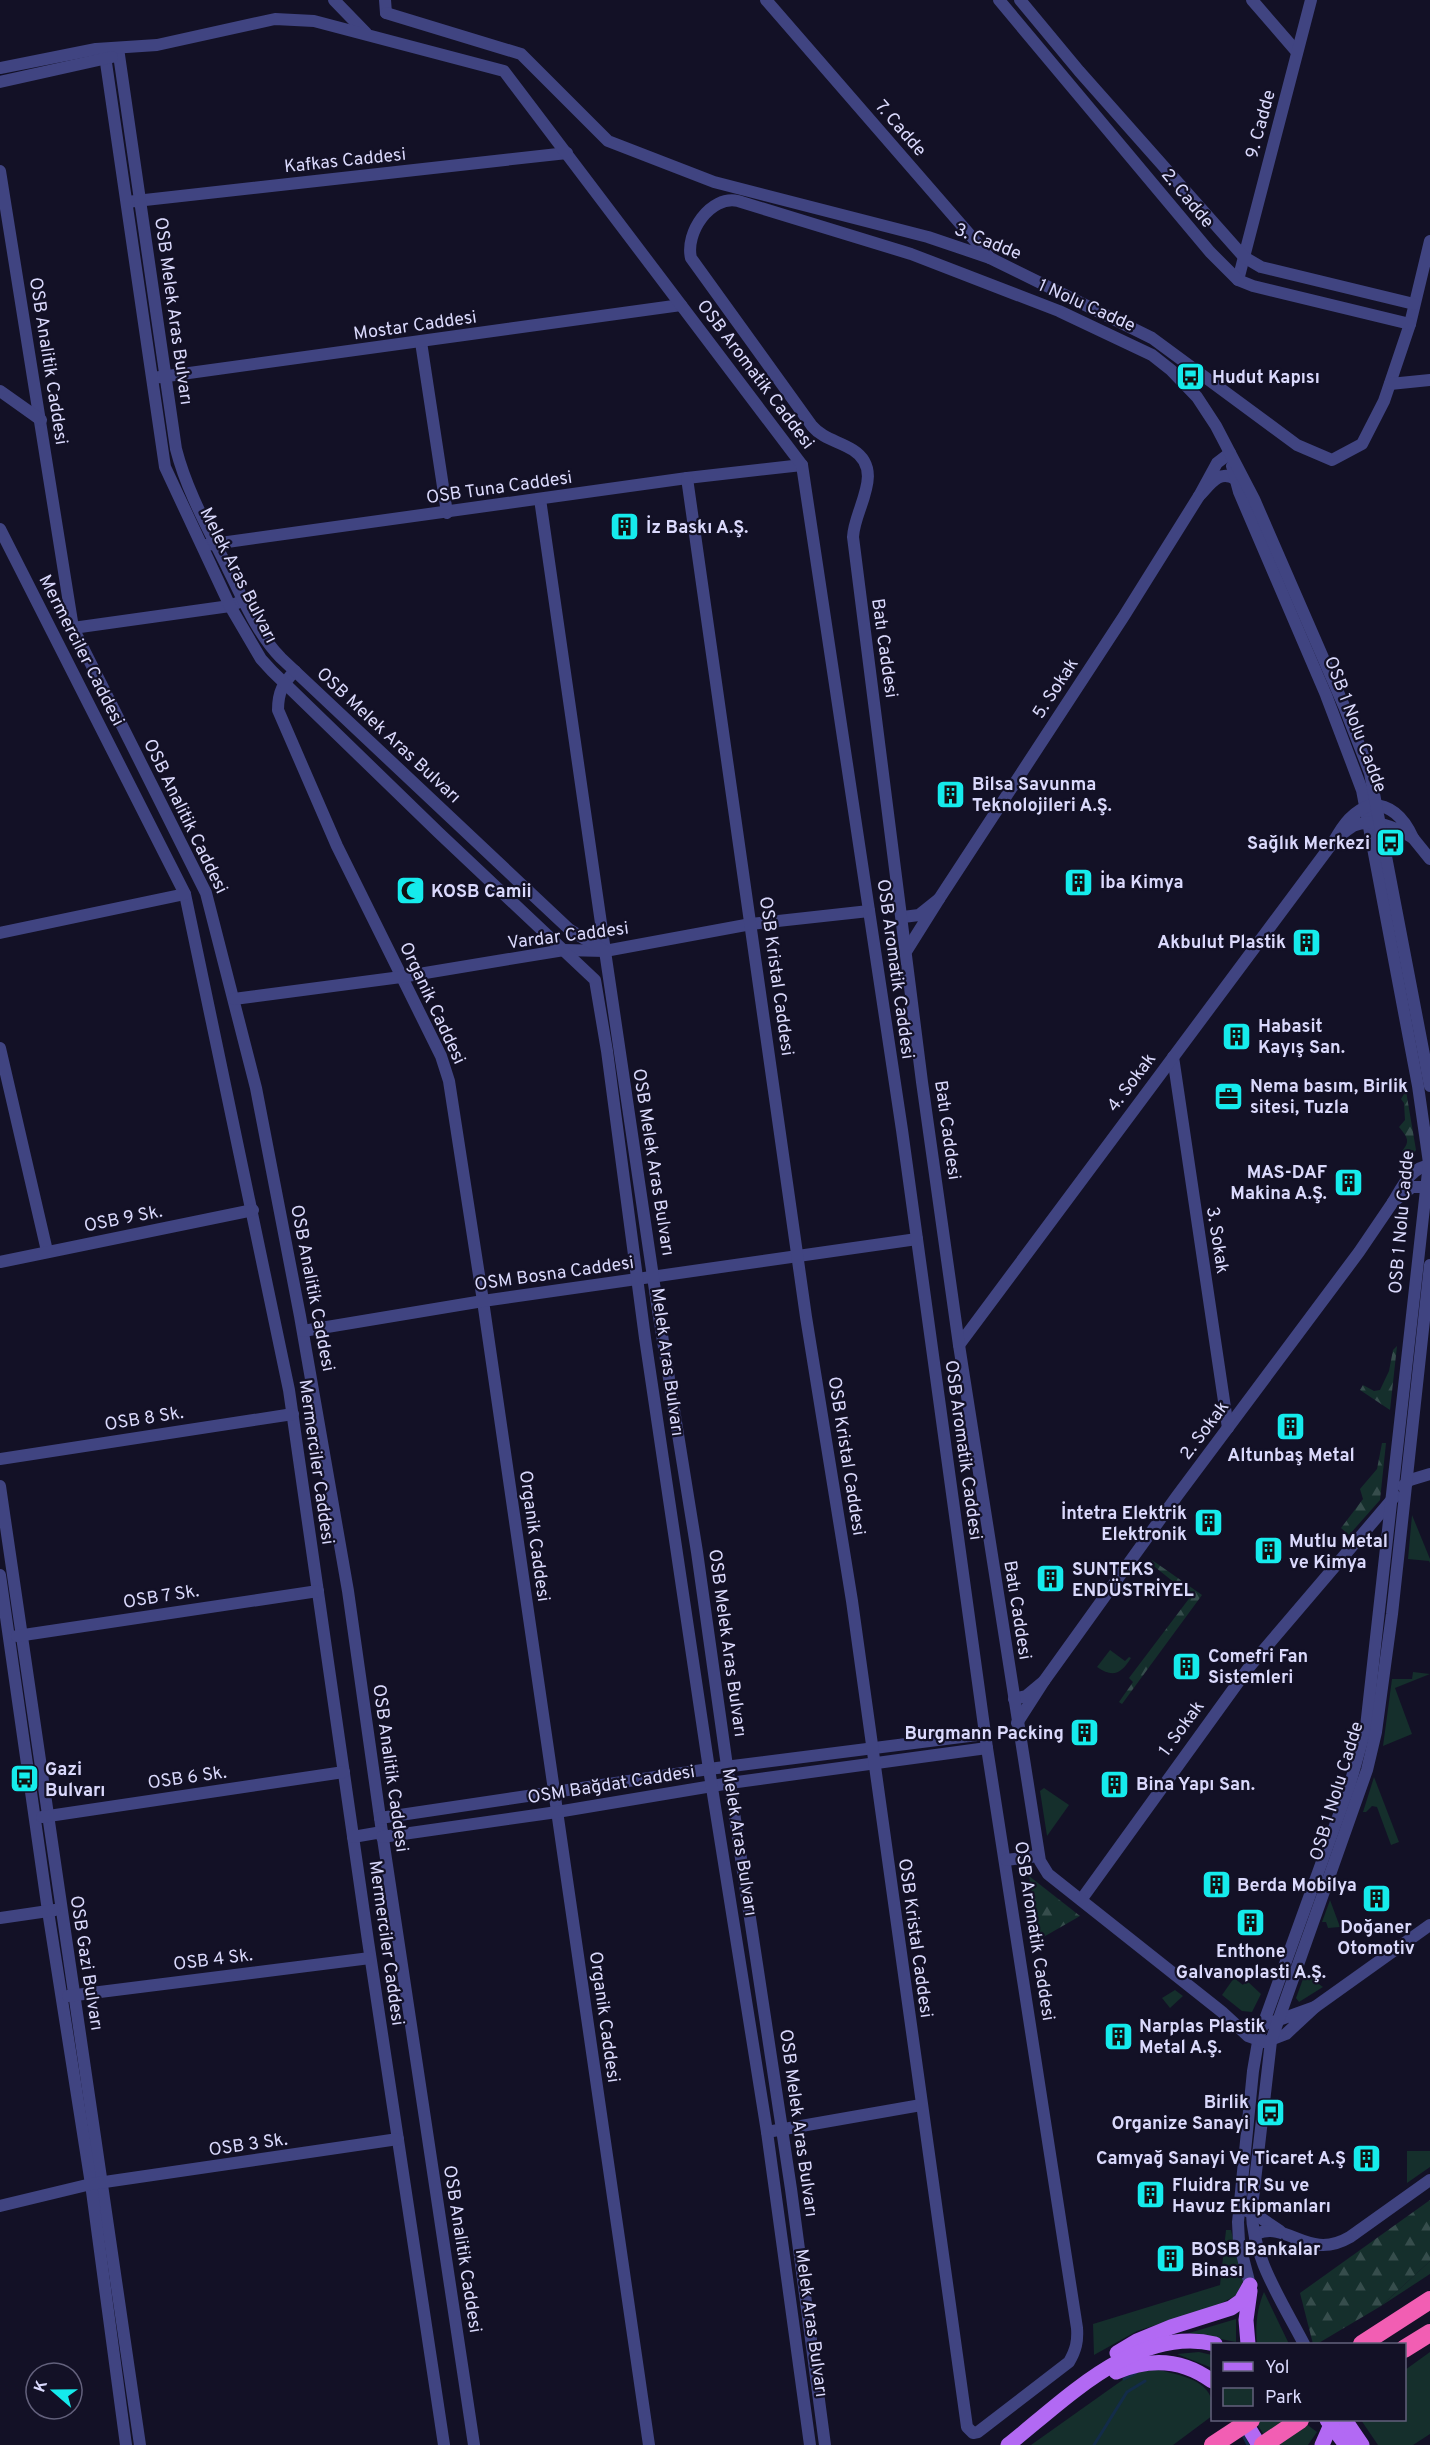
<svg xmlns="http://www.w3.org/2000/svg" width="1430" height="2445" font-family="Overpass,sans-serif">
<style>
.green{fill:#152f2c}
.forest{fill:url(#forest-firs)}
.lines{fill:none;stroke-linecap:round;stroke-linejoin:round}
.stream{stroke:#132c49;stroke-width:3}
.minor{stroke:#404481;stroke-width:12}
.tertiary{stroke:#404481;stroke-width:12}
.primary{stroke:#b269f3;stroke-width:15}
.motorway{stroke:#f25eb3;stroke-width:18}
.labels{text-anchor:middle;stroke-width:4.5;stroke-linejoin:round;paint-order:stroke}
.street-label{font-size:18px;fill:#dad9fc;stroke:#131126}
.poi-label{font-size:18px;font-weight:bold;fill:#dad9fc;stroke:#131126;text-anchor:start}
</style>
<defs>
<pattern id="forest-firs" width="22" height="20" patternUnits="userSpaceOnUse" patternTransform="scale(1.5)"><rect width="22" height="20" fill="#152f2c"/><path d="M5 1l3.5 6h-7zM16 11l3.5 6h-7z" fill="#364d4c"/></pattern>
</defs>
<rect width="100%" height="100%" fill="#131126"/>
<g class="green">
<path d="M1412 1515 1430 1559V1563L1429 1561 1408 1559Z"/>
<path d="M1110 1650 1125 1661 1129 1657 1131 1658C1121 1674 1113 1678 1097 1667Z"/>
<path d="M1413 1672 1430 1674 1395 1688 1412 1734 1383 1746 1392 1679H1412Z"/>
<path d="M1374 1777 1399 1842 1391 1845 1377 1807 1372 1806 1366 1812H1363Z"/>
<path d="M1044 1788 1069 1805 1047 1836 1040 1791Z"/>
<path d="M1330 1900 1340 1927 1328 1928 1326 1922H1322Z"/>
<path d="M1309 1977 1323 1987 1299 2002 1296 1998 1303 1979Z"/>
<path d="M1234 1978 1243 1985 1246 1980 1261 1994 1252 2012 1242 2011 1222 1995Z"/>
<path d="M1175 1990 1183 1996 1170 2008 1162 1998Z"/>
<path d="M1407 2151H1430V2167L1407 2183Z"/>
<path d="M1226 2230H1231L1243 2281 1237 2295 1216 2306 1137 2331 1094 2355 1093 2324 1220 2285Z"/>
<path d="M1430 2261V2274L1381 2306Z"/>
<path d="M1264 2292 1289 2344H1257C1255 2327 1257 2308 1264 2292Z"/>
<path d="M1236 2319V2342L1189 2333Z"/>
<path d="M1199 2352 1212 2355V2368L1177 2354Z"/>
<path d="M1430 2352V2434L1413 2445H1378L1361 2420H1404L1405 2370Z"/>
<path d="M1155 2369C1174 2374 1207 2378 1212 2401 1214 2406 1212 2412 1212 2416L1173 2445H1031L1131 2374Z"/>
<path d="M1254 2420H1301L1317 2432 1308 2445H1271Z"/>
</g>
<g class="forest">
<path d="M1406 1091 1416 1150 1410 1158 1402 1151C1411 1141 1407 1137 1399 1127L1405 1120 1404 1103 1401 1099Z"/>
<path d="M1397 1346 1390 1410 1360 1390 1363 1385 1374 1391 1380 1390 1389 1371 1393 1350Z"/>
<path d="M1382 1443H1386L1380 1500 1349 1535 1341 1528 1363 1499 1360 1489 1377 1469Z"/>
<path d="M1152 1560 1202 1595 1122 1704 1119 1702 1133 1682 1129 1678 1191 1596 1150 1563Z"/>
<path d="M1029 1876 1080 1916 1040 1939Z"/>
<path d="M1430 2200V2261L1381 2306 1317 2344H1313L1300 2293Z"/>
</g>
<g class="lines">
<g class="stream">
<path d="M1124 2379 1136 2373"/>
<path d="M1242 2433 1248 2445"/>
<path d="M1094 2445 1127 2392 1145 2381"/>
</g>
<g class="minor">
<path d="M334 0 366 33"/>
<path d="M385 0 386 13"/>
<path d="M766 0 990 258 1152 338 1297 445 1332 460 1362 444 1384 401 1410 324 1430 241"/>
<path d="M1252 0 1297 52"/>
<path d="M0 171 73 628 206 893 256 1088 300 1316 348 1591 382 1832 474 2445"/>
<path d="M127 202 567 153"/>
<path d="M1238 280 1311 0"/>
<path d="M421 342 447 513"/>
<path d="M153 378 681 305"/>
<path d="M0 391 41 420"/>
<path d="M1230 453 1217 463 1199 496C1210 485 1219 469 1235 479"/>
<path d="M540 499 605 951"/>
<path d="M0 529 185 894 289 1390 368 1941 444 2445"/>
<path d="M206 545 687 478 802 465"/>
<path d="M73 628 230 606 244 600"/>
<path d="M295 671C283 683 278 692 278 710L337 846 441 1056 449 1081 483 1301 649 2445"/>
<path d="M939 899 1124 616 1199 496"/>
<path d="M903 917 919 915 939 899 907 950"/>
<path d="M0 933 185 894"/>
<path d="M234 999 401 977 564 950 605 951 751 924 869 911"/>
<path d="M0 1048 47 1251"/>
<path d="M1173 1057 1228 1428"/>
<path d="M1427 1187H1412L1393 1202C1401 1189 1412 1165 1430 1166"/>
<path d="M0 1262 253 1210"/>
<path d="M303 1331 483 1301 917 1239"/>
<path d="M959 1345 1334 841"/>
<path d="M0 1459 293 1414"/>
<path d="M0 1486 140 2445"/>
<path d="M0 1575 48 1911 91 2184 126 2445"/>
<path d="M17 1636 318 1591"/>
<path d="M1044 1681 1177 1496 1359 1252 1393 1202"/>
<path d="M1014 1699 1026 1696 1044 1681 1017 1723"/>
<path d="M42 1817 344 1772"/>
<path d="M380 1818 709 1769 985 1734"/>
<path d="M353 1837 382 1832"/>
<path d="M382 1837 557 1812 730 1783 987 1748"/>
<path d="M1081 1900 1250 1666 1395 1496"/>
<path d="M0 1918 55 1910"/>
<path d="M68 1996 370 1958"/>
<path d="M1315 2007 1430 1925"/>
<path d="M1265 2042 1286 2034 1315 2007 1270 2023"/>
<path d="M767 2132 921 2105"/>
<path d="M0 2206 91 2184 398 2139"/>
</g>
<g class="tertiary">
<path d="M999 0 1210 252 1238 280 1253 286 1410 324"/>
<path d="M1020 0 1079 71 1244 257 1261 267 1414 304"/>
<path d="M386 13 521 54 608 141 714 182 928 237 990 258"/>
<path d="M118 48 176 449C187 492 210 532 229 571 244 601 258 635 281 658L570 930 605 951 657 1304 697 1552 727 1766 791 2189 825 2445"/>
<path d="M104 49 165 467 230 606 261 659 272 671 439 833 595 980 607 1051 645 1338 709 1769 767 2132 810 2445"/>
<path d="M0 68 96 49 157 45 275 19 314 21 504 71 802 465 902 1130 987 1748 1077 2328C1078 2341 1076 2350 1069 2362L978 2432 973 2433 967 2427 852 1601 806 1317 687 478"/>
<path d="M0 82 112 57"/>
<path d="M1390 384 1430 380"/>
<path d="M1232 466 1239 492 1326 695 1362 790 1418 1086 1429 1163 1366 1727 1350 1784 1259 2036 1253 2071 1238 2222 1239 2242 1250 2285"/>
<path d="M1372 805C1393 805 1405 820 1413 838 1398 828 1371 817 1353 826 1346 830 1340 836 1334 841 1343 825 1353 810 1372 805Z"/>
<path d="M1413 838 1430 859"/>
<path d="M1403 1486 1410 1480 1430 1474"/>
<path d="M1006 1860 1038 1856"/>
<path d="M1265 2042 1248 2036 1222 2012 1048 1874 1040 1861 959 1345 922 1082 853 537C854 509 886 471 853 450 839 441 823 439 812 426L691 258C685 233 710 195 738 201L911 254 1059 311 1152 355 1171 370 1197 397 1216 426 1254 499 1344 706 1370 773 1430 1086"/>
<path d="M1247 2211 1252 2212 1280 2231"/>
<path d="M1255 2238 1258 2233C1289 2222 1309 2261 1350 2237L1430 2180"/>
<path d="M1304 2344C1283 2303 1250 2255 1252 2207L1271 2041 1367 1770 1376 1732 1392 1614 1430 1265"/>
</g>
<g class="primary">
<path d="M1248 2344 1246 2320 1250 2291"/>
<path d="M1117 2353 1137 2341 1171 2327 1231 2308 1241 2301 1250 2285"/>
<path d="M1116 2372C1149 2358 1182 2359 1212 2381"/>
<path d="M1244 2420 1259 2445"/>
<path d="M1327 2420 1346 2445"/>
<path d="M1345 2420 1362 2445"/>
<path d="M1008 2445C1064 2401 1136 2325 1215 2344"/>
<path d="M1322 2445 1333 2420"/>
</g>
<g class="motorway">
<path d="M1362 2344 1430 2300"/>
<path d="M1404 2349 1430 2333"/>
<path d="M1213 2445 1251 2420"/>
<path d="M1263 2445 1300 2420"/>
</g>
</g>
<defs>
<symbol id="bus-square" viewBox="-11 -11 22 22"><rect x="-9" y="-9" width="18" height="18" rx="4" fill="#15ebec" stroke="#131126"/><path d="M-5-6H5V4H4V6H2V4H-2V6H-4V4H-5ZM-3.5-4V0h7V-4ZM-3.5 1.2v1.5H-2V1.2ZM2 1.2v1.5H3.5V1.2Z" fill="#111"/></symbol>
<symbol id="building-square" viewBox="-11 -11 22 22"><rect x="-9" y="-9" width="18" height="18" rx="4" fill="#15ebec" stroke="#131126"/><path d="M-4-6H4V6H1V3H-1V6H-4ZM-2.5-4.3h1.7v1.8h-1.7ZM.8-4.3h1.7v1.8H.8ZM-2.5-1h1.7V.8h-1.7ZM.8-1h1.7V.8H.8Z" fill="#111"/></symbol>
<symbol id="mosque-square" viewBox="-11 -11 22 22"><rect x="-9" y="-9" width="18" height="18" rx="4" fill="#15ebec" stroke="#131126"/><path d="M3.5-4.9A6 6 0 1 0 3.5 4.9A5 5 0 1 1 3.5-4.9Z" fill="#111"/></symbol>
<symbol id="office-square" viewBox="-11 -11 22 22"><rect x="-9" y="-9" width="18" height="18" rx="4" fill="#15ebec" stroke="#131126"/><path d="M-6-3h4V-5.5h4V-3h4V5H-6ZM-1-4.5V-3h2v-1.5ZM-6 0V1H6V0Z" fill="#111"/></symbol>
</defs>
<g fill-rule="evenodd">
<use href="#bus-square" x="1174" y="360" width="33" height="33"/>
<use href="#building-square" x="608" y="510" width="33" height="33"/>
<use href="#building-square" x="934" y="778" width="33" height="33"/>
<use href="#bus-square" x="1374" y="826" width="33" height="33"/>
<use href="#building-square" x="1062" y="866" width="33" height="33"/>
<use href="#mosque-square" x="394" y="874" width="33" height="33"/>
<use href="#building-square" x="1290" y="926" width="33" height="33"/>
<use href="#building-square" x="1220" y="1020" width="33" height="33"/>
<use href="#office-square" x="1212" y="1080" width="33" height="33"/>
<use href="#building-square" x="1332" y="1166" width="33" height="33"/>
<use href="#building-square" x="1274" y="1410" width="33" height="33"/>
<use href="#building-square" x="1192" y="1506" width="33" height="33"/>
<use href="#building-square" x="1252" y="1534" width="33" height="33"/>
<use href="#building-square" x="1034" y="1562" width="33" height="33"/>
<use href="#building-square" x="1170" y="1650" width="33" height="33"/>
<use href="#building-square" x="1068" y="1716" width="33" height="33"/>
<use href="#bus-square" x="8" y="1762" width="33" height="33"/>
<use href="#building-square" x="1098" y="1768" width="33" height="33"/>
<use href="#building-square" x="1200" y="1868" width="33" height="33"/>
<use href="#building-square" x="1360" y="1882" width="33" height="33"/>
<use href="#building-square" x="1234" y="1906" width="33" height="33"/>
<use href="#building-square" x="1102" y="2020" width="33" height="33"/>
<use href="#bus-square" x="1254" y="2096" width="33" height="33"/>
<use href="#building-square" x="1350" y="2142" width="33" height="33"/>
<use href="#building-square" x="1134" y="2178" width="33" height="33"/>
<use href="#building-square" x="1154" y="2242" width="33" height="33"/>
</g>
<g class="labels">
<g class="street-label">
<text transform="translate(1260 124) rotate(-75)" y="6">9. Cadde</text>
<text transform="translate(901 128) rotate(49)" y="6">7. Cadde</text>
<text transform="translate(345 160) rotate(-6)" y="6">Kafkas Caddesi</text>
<text transform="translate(1188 198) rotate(50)" y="6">2. Cadde</text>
<text transform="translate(988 241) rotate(22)" y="6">3. Cadde</text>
<text transform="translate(1087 305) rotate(24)" y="6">1 Nolu Cadde</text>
<text transform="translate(174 311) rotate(82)" y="6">OSB Melek Aras Bulvarı</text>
<text transform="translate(415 325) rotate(-8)" y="6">Mostar Caddesi</text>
<text transform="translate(49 361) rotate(81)" y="6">OSB Analitik Caddesi</text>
<text transform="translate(756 374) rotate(53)" y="6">OSB Aromatik Caddesi</text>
<text transform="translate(499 487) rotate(-8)" y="6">OSB Tuna Caddesi</text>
<text transform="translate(239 575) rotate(63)" y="6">Melek Aras Bulvarı</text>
<text transform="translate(885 648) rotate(82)" y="6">Batı Caddesi</text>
<text transform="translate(82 650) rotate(63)" y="6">Mermerciler Caddesi</text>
<text transform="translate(1055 688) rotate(-57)" y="6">5. Sokak</text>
<text transform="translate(1356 724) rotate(69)" y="6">OSB 1 Nolu Cadde</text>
<text transform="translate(389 735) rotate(43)" y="6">OSB Melek Aras Bulvarı</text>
<text transform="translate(186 816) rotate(64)" y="6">OSB Analitik Caddesi</text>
<text transform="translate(568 935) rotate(-7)" y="6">Vardar Caddesi</text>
<text transform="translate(896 969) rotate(82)" y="6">OSB Aromatik Caddesi</text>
<text transform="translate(777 976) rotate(82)" y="6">OSB Kristal Caddesi</text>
<text transform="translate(433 1003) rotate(65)" y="6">Organik Caddesi</text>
<text transform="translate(1131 1082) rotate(-53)" y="6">4. Sokak</text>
<text transform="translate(948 1130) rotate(82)" y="6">Batı Caddesi</text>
<text transform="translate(654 1162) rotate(81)" y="6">OSB Melek Aras Bulvarı</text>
<text transform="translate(123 1218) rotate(-11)" y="6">OSB 9 Sk.</text>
<text transform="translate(1401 1222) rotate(-85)" y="6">OSB 1 Nolu Cadde</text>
<text transform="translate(1218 1240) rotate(81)" y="6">3. Sokak</text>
<text transform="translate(554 1273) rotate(-8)" y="6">OSM Bosna Caddesi</text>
<text transform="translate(313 1288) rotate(79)" y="6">OSB Analitik Caddesi</text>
<text transform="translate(668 1362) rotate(82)" y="6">Melek Aras Bulvarı</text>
<text transform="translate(144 1418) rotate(-9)" y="6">OSB 8 Sk.</text>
<text transform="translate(1204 1430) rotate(-53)" y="6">2. Sokak</text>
<text transform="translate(964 1450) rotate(82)" y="6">OSB Aromatik Caddesi</text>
<text transform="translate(847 1456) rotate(81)" y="6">OSB Kristal Caddesi</text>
<text transform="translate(317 1462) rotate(82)" y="6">Mermerciler Caddesi</text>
<text transform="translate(535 1536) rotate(82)" y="6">Organik Caddesi</text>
<text transform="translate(161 1596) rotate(-9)" y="6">OSB 7 Sk.</text>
<text transform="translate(1018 1610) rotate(81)" y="6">Batı Caddesi</text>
<text transform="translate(728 1643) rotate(82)" y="6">OSB Melek Aras Bulvarı</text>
<text transform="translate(1181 1728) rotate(-54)" y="6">1. Sokak</text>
<text transform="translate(391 1768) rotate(82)" y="6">OSB Analitik Caddesi</text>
<text transform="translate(187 1777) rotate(-8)" y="6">OSB 6 Sk.</text>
<text transform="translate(611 1784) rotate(-9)" y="6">OSM Bağdat Caddesi</text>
<text transform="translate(1336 1791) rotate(-73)" y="6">OSB 1 Nolu Cadde</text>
<text transform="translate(740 1842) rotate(81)" y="6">Melek Aras Bulvarı</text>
<text transform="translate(1035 1931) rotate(81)" y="6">OSB Aromatik Caddesi</text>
<text transform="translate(916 1938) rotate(82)" y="6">OSB Kristal Caddesi</text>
<text transform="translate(387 1943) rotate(82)" y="6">Mermerciler Caddesi</text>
<text transform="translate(213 1959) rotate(-7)" y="6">OSB 4 Sk.</text>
<text transform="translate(87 1963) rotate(81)" y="6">OSB Gazi Bulvarı</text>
<text transform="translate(605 2017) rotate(82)" y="6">Organik Caddesi</text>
<text transform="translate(799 2123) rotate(82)" y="6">OSB Melek Aras Bulvarı</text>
<text transform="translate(248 2144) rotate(-8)" y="6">OSB 3 Sk.</text>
<text transform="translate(463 2249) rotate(81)" y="6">OSB Analitik Caddesi</text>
<text transform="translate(812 2323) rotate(82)" y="6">Melek Aras Bulvarı</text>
</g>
<g class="poi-label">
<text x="1212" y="383">Hudut Kapısı</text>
<text x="646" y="533">İz Baskı A.Ş.</text>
<text x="972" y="790">Bilsa Savunma<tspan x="972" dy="21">Teknolojileri A.Ş.</tspan></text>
<text x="1370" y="849" text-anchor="end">Sağlık Merkezi</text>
<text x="1100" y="888">İba Kimya</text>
<text x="431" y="897">KOSB Camii</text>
<text x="1286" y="948" text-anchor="end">Akbulut Plastik</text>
<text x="1258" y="1032">Habasit<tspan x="1258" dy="21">Kayış San.</tspan></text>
<text x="1250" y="1092">Nema basım, Birlik<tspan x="1250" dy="21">sitesi, Tuzla</tspan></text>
<text x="1327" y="1178" text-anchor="end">MAS-DAF<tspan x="1327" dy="21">Makina A.Ş.</tspan></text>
<text x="1291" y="1461" text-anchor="middle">Altunbaş Metal</text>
<text x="1187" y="1519" text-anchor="end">İntetra Elektrik<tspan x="1187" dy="21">Elektronik</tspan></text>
<text x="1289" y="1547">Mutlu Metal<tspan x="1289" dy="21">ve Kimya</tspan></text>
<text x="1072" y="1575">SUNTEKS<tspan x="1072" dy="21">ENDÜSTRİYEL</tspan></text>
<text x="1208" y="1662">Comefri Fan<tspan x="1208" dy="21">Sistemleri</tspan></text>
<text x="1064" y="1739" text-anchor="end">Burgmann Packing</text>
<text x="45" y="1775">Gazi<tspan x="45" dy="21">Bulvarı</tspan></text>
<text x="1136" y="1790">Bina Yapı San.</text>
<text x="1237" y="1891">Berda Mobilya</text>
<text x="1376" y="1933" text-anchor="middle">Doğaner<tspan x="1376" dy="21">Otomotiv</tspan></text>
<text x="1251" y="1957" text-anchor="middle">Enthone<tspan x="1251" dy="21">Galvanoplasti A.Ş.</tspan></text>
<text x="1139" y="2032">Narplas Plastik<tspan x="1139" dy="21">Metal A.Ş.</tspan></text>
<text x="1249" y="2108" text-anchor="end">Birlik<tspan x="1249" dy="21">Organize Sanayi</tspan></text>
<text x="1346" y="2164" text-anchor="end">Camyağ Sanayi Ve Ticaret A.Ş</text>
<text x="1172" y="2191">Fluidra TR Su ve<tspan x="1172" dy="21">Havuz Ekipmanları</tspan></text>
<text x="1191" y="2255">BOSB Bankalar<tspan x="1191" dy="21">Binası</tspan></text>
</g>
</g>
<rect x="1211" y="2343" width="195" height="78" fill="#131126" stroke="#63617c" stroke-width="1.5"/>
<rect x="1223" y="2362" width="30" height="9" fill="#b269f3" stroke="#63617c" stroke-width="1.5"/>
<text x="1265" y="2373" font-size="18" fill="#dad9fc">Yol</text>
<rect x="1223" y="2388" width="30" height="18" fill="#152f2c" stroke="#63617c" stroke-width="1.5"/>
<text x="1265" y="2403" font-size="18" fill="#dad9fc">Park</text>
<g transform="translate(54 2391) rotate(290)"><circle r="28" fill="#131126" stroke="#63617c" stroke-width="1.5"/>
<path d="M0-4.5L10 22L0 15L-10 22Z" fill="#15ebec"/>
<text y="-9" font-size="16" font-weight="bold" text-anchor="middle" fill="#dad9fc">K</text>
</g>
</svg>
